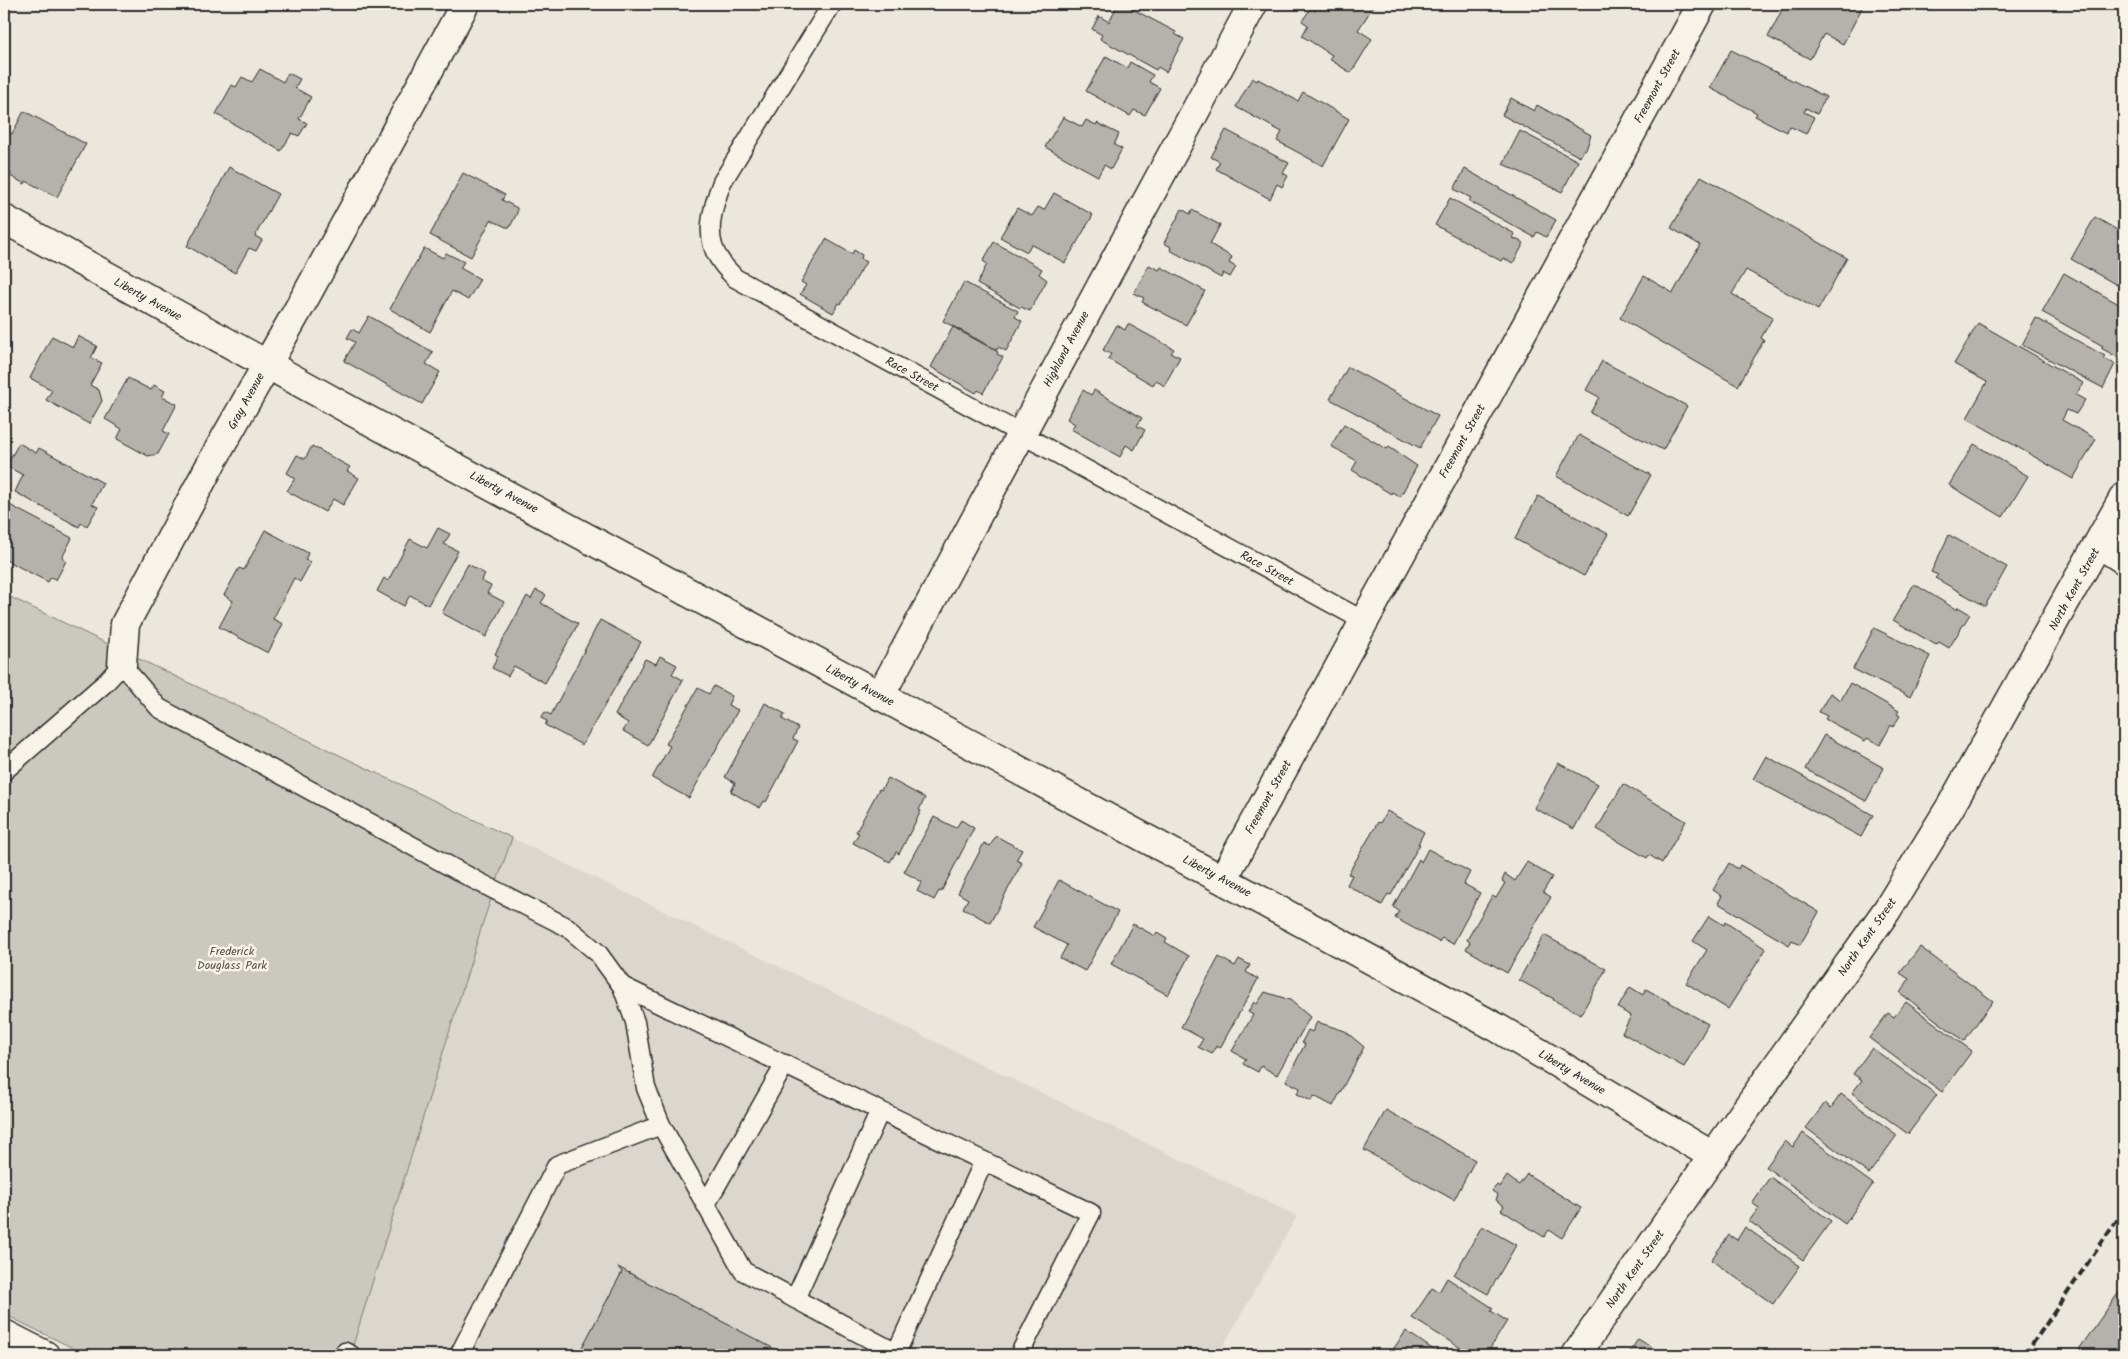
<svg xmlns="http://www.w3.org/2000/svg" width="2128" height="1359" font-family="Kalam,sans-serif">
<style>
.built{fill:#dbd7ce}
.green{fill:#cbc8bf;stroke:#7b7a75}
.building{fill:#b5b2ab;stroke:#2b2b2b}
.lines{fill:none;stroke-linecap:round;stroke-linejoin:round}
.lane-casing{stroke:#2b2b2b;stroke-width:21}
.street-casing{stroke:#2b2b2b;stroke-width:31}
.secondary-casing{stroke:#2b2b2b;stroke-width:31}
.lane{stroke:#f7f3e8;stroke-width:18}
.street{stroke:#f7f3e8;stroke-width:28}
.secondary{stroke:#f7f3e8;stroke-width:28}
.rail{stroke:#2b2b2b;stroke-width:4;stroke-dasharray:8 4;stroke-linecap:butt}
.labels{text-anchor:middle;stroke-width:5;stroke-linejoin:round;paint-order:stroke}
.street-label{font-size:12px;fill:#2b2b2b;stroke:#f7f3e8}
.park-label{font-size:12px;fill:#535250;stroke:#f7f3e8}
</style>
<rect width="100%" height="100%" fill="#ebe7dd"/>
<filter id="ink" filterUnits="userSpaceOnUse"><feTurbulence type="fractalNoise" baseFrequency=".02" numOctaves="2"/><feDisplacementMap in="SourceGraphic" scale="10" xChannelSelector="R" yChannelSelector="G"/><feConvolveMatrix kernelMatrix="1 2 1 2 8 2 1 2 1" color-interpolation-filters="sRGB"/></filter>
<g filter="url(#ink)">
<path class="built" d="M512 838 1297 1216 1218 1355H350L484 919Z"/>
<path class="green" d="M4 594 512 838 484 919 350 1355H87L4 1314Z"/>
<g class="building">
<path d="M1118 4H1123L1176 32 1175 34 1184 39 1166 72 1158 67 1156 70 1100 39 1102 35 1092 29 1099 16 1109 22Z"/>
<path d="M1319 4H1375L1358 30 1372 39 1351 73 1329 59 1332 55 1302 36 1308 25 1302 21 1311 8 1315 11Z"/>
<path d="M1785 4H1854L1862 8 1843 44 1824 34 1810 59 1768 37Z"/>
<path d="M1731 50 1826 97 1817 114 1806 108 1804 112 1814 117 1806 134 1789 126 1787 132 1755 116 1757 113 1710 88Z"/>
<path d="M1106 56 1127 68 1130 62 1153 75 1149 82 1160 88 1145 115 1134 110 1130 116 1086 91Z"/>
<path d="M260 69 283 82 288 73 300 79 295 88 311 97 299 119 307 123 299 136 292 133 281 151 216 114 232 85 236 87 242 77 252 82Z"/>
<path d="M1252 78 1257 81 1258 79 1298 101 1303 92 1349 119 1323 166 1277 141 1282 132 1236 107Z"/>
<path d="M1511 98 1534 111 1537 105 1591 135 1586 150 1584 149 1580 157 1502 115Z"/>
<path d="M24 111 86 144 57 197 26 181 25 184 10 176 11 173 4 168V149L6 145 4 144V133L5 130 12 134Z"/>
<path d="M1063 117 1082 127 1086 120 1096 125 1097 123 1119 134 1114 145 1122 149 1111 169 1104 165 1098 176 1045 147Z"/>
<path d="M1226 130 1289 163 1283 173 1288 176 1282 187 1277 184 1270 199 1216 169 1220 162 1211 157Z"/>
<path d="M1520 131 1578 161 1562 192 1503 164Z"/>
<path d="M229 167 278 194 255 236 262 240 256 251 249 248 235 273 187 246Z"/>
<path d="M1465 169 1556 220 1546 237 1537 232 1534 237 1469 201 1471 198 1454 189Z"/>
<path d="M463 173 505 195 502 200 517 208V213L510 227H506L491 220 471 257 430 235Z"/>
<path d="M1701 176 1847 258 1818 310 1746 270 1732 294 1773 317 1761 338 1764 340 1738 386 1620 318 1644 276 1673 293 1700 245 1671 228Z"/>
<path d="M1054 193 1093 215 1065 263 1031 244 1027 252 1000 237 1017 208 1032 216 1038 207 1044 210Z"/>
<path d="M1450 198 1515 234 1513 238 1524 243 1513 263 1503 258 1501 261 1435 225Z"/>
<path d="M1182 209 1190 214 1192 210 1220 225 1210 244 1232 257 1229 263 1236 267 1230 277 1223 273 1221 278 1170 250 1171 247 1164 243Z"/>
<path d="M2095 217 2124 234V289L2071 259Z"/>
<path d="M826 239 852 254 854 250 862 255 861 259 866 262 841 304 839 303 833 313 800 294 806 285 801 282Z"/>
<path d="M994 242 1042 269 1039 274 1047 280 1030 311 1021 307 1020 308 977 284 987 264 983 261Z"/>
<path d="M424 248 443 258 446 253 464 262 460 268 480 279 468 300 452 291 430 332 390 309Z"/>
<path d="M1149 265 1159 270 1161 267 1205 291 1186 325 1142 302 1144 298 1134 293Z"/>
<path d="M2064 273 2124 307V361L2101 348 2103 346 2042 312Z"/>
<path d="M964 282 1018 311 1015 317 1022 321 1006 351 998 347 997 350 943 321Z"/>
<path d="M369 316 433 352 426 364 440 372 422 404 344 361 355 342 347 338 352 329 359 333Z"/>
<path d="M2036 318 2105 356 2103 358 2115 364 2103 388 2022 345Z"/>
<path d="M1978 323 2083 383 2076 395 2085 400 2076 414 2067 410 2062 420 2096 439 2073 479 1967 418 1987 382 1954 364Z"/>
<path d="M1128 324 1174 349 1171 353 1180 357 1164 386 1156 380 1153 385 1108 359 1111 354 1103 350 1117 325 1125 330Z"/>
<path d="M953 327 998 352 997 354 1003 357 983 393 978 390 976 393 931 367Z"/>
<path d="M52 336 73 347 78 336 97 346 91 358 102 363 90 385 99 390 102 401 89 424 46 400 52 390 30 378Z"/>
<path d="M1602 361 1687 406 1663 450 1590 413 1599 397 1586 390Z"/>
<path d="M1348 367 1438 416 1420 448 1330 399Z"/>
<path d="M128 378 151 390 154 385 165 391 162 397 177 404 163 431 169 434 158 454 148 456 117 439 122 429 105 419Z"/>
<path d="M1083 390 1091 395 1094 390 1142 418 1137 426 1145 430 1134 450 1126 445 1120 457 1071 429 1075 424 1067 419Z"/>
<path d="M1344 424 1387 449 1389 447 1417 466 1400 497 1392 492 1391 494 1352 470 1357 461 1331 446Z"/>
<path d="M1579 435 1651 475 1628 516 1556 476Z"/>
<path d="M19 443 36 453 39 448 103 483 92 504 98 507 87 526 81 523 79 527 15 492 23 475 6 466Z"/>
<path d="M1974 444 2028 476 2003 517 1949 485Z"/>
<path d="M312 446 350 467 347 471 359 478 343 505 333 499 325 512 287 491 295 478 287 473 297 455 305 459Z"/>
<path d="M1538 496 1608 534 1584 576 1515 539Z"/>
<path d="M8 504 72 538 62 558 66 561 56 580 51 577 48 582 4 559V512Z"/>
<path d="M438 528 450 534 444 544 458 551 428 605 410 595 404 606 377 591 384 578 388 581 410 539 427 548Z"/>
<path d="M265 530 308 553 305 560 311 562 300 582 294 578 273 619 283 624 268 653 219 627 233 601 224 595 239 568 244 570Z"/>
<path d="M1949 535 2007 567 1985 606 1935 578 1938 575 1931 572Z"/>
<path d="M468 564 485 574 481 581 491 586 487 593 504 602 486 637 442 613Z"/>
<path d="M1914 584 1957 610 1958 607 1970 614 1949 648 1939 642 1936 645 1893 620Z"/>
<path d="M536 590 546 595 541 603 578 624 545 683 514 666 508 676 492 668 498 656 495 654 527 596 531 599Z"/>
<path d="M600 620 641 642 582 745 545 725 547 721 541 718 545 712 551 715Z"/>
<path d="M1874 628 1930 656 1910 697 1853 669Z"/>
<path d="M660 656 677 665 672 674 683 680 648 745 623 731 628 723 615 715 645 659 656 664Z"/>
<path d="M1850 683 1899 711 1897 714 1900 716 1893 727 1891 725 1880 745 1867 738 1865 741 1825 719 1827 716 1819 712 1830 693 1841 700Z"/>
<path d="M714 686 732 696 728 705 738 710 689 798 652 778 670 746 666 744 698 688 709 694Z"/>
<path d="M765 703 785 714 782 719 798 728 793 739 798 741 766 802 764 801 760 808 731 792 735 783 725 777Z"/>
<path d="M1824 735 1884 768 1866 801 1805 769Z"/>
<path d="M1766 756 1873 815 1861 837 1753 779Z"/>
<path d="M1558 763 1598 784 1574 829 1534 808Z"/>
<path d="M888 778 925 798 919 810 921 811 899 854 896 852 890 862 853 843 859 833 856 832 879 789 881 790Z"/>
<path d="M1623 784 1686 821 1662 863 1649 855 1647 858 1597 829Z"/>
<path d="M1387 811 1424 832 1418 844H1420L1391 895 1388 894 1382 905 1347 885 1352 875 1348 874 1378 822 1380 823Z"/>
<path d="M934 817 956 828 961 820 974 828 941 892 939 891 934 900 917 891 922 882 904 872Z"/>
<path d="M996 836 1022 850 1016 860 1022 863 990 923 963 908 968 899 958 893 984 843 990 846Z"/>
<path d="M1428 849 1470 872 1464 884 1480 893 1453 944 1442 938 1439 942 1395 918 1399 911 1393 907 1419 859 1421 862Z"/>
<path d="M1527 862 1552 877 1543 892 1551 897 1507 973 1466 949 1470 942 1467 940 1492 896 1496 898 1505 883 1502 881 1505 874 1515 881Z"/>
<path d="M1729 863 1738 869 1740 865 1819 912 1800 945 1792 940 1789 945 1718 903 1722 896 1713 890Z"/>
<path d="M1059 880 1118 912 1085 971 1060 958 1067 945 1033 927Z"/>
<path d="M1709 916 1724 925 1725 922 1766 949 1728 1009 1686 983 1707 950 1693 941Z"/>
<path d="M1133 924 1155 936 1157 933 1167 939 1165 942 1189 956 1168 995 1111 964Z"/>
<path d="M1544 935 1606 969 1581 1014 1553 1000 1554 999 1519 980Z"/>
<path d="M1920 947 1993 1001 1964 1041 1900 993 1909 979 1900 973Z"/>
<path d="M1219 957 1235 966 1239 959 1250 965 1246 972 1258 979 1220 1048 1216 1046 1212 1054 1198 1047 1203 1039 1181 1027Z"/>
<path d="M1630 987 1643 995 1646 989 1708 1024 1684 1067 1622 1033 1631 1016 1618 1008Z"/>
<path d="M1265 992 1290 1000 1310 1017 1277 1075 1261 1066 1258 1072 1243 1064 1246 1059 1232 1051 1253 1015 1248 1012 1254 1002 1257 1004Z"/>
<path d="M1906 1002 1972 1051 1942 1092 1869 1038 1888 1013 1894 1017Z"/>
<path d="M1317 1022 1345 1031 1364 1047 1333 1106 1314 1096 1311 1101 1297 1094 1300 1088 1286 1081 1305 1044 1302 1042 1308 1030 1312 1032Z"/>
<path d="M1872 1048 1937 1095 1908 1134 1852 1093 1862 1080 1853 1074Z"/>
<path d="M1841 1094 1897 1135 1869 1174 1806 1128 1825 1103 1831 1108Z"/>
<path d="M1386 1110 1475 1160 1454 1200 1364 1150Z"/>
<path d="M1803 1133 1873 1184 1845 1224 1766 1167 1785 1141 1793 1147Z"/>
<path d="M1527 1174 1581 1208 1562 1238 1549 1230 1544 1237 1501 1210 1504 1206 1496 1200 1498 1195 1492 1191 1497 1185 1500 1187 1507 1176 1519 1185Z"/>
<path d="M1770 1177 1831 1221 1803 1260 1749 1221 1759 1208 1752 1203Z"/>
<path d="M1482 1226 1516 1245 1488 1294 1454 1275Z"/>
<path d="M1745 1227 1800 1266 1773 1304 1711 1260 1729 1235 1737 1240Z"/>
<path d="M618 1267 786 1355H578L622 1272Z"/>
<path d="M1447 1278 1493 1308 1491 1311 1507 1321 1486 1355H1478L1469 1350 1467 1352 1412 1318 1432 1288 1439 1292Z"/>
<path d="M2124 1285V1355H2075Z"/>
<path d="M1406 1331 1441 1355H1389Z"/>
<path d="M1638 1339 1665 1355H1628Z"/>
</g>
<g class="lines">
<defs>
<g id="lane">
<path d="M832 4 722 182C713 206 703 237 720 260 724 267 730 272 735 278L1364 621"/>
<path d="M4 771 104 684 122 665 159 708 475 880 567 927 598 953 622 986 635 1022 646 1088 661 1125 743 1271 900 1355"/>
<path d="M622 986 1091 1213 1019 1355"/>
<path d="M706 1204 785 1064"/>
<path d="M795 1299 880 1111"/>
<path d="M896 1353 984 1161"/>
<path d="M342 1355 345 1352 351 1355"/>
<path d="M459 1355 557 1165 661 1125"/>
</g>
<g id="street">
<path d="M2099 544 2124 560"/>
<path d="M122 665 125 624 214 458 307 294 465 4"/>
<path d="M880 696 1253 4"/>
<path d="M1223 879 1702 4"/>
<path d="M4 1334 45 1355"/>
</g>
<g id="secondary">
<path d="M4 219 355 413 1496 1027 1713 1156"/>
<path d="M1576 1355 1713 1156 1887 910 1952 804 2124 497"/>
</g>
</defs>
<use href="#lane" class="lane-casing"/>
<use href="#street" class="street-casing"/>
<use href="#secondary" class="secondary-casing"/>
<use href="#lane" class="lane"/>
<use href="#street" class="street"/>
<use href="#secondary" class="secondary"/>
<path class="rail" d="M2025 1355 2124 1210"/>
</g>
</g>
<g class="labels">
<g class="street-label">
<text transform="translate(1657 86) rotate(-61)" y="4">Freemont Street</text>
<text transform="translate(148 299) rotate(29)" y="4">Liberty Avenue</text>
<text transform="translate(1066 349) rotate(-62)" y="4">Highland Avenue</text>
<text transform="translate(912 374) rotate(29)" y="4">Race Street</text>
<text transform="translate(246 401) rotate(-61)" y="4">Gray Avenue</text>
<text transform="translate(1462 441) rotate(-61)" y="4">Freemont Street</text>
<text transform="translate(504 492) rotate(28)" y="4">Liberty Avenue</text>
<text transform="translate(1267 568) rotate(29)" y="4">Race Street</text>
<text transform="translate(2074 589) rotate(-61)" y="4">North Kent Street</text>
<text transform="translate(860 685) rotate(28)" y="4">Liberty Avenue</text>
<text transform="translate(1268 797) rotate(-61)" y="4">Freemont Street</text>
<text transform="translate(1217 876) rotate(28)" y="4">Liberty Avenue</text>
<text transform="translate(1867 937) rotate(-55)" y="4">North Kent Street</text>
<text transform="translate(1572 1072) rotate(31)" y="4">Liberty Avenue</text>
<text transform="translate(1635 1269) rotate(-55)" y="4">North Kent Street</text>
</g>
<g class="park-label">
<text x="232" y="955">Frederick<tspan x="232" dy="14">Douglass Park</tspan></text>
</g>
</g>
<rect width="2128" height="1359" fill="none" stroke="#f7f3e8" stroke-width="20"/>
<rect x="10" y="10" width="2108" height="1339" fill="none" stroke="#2b2b2b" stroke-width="2" filter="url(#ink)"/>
</svg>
